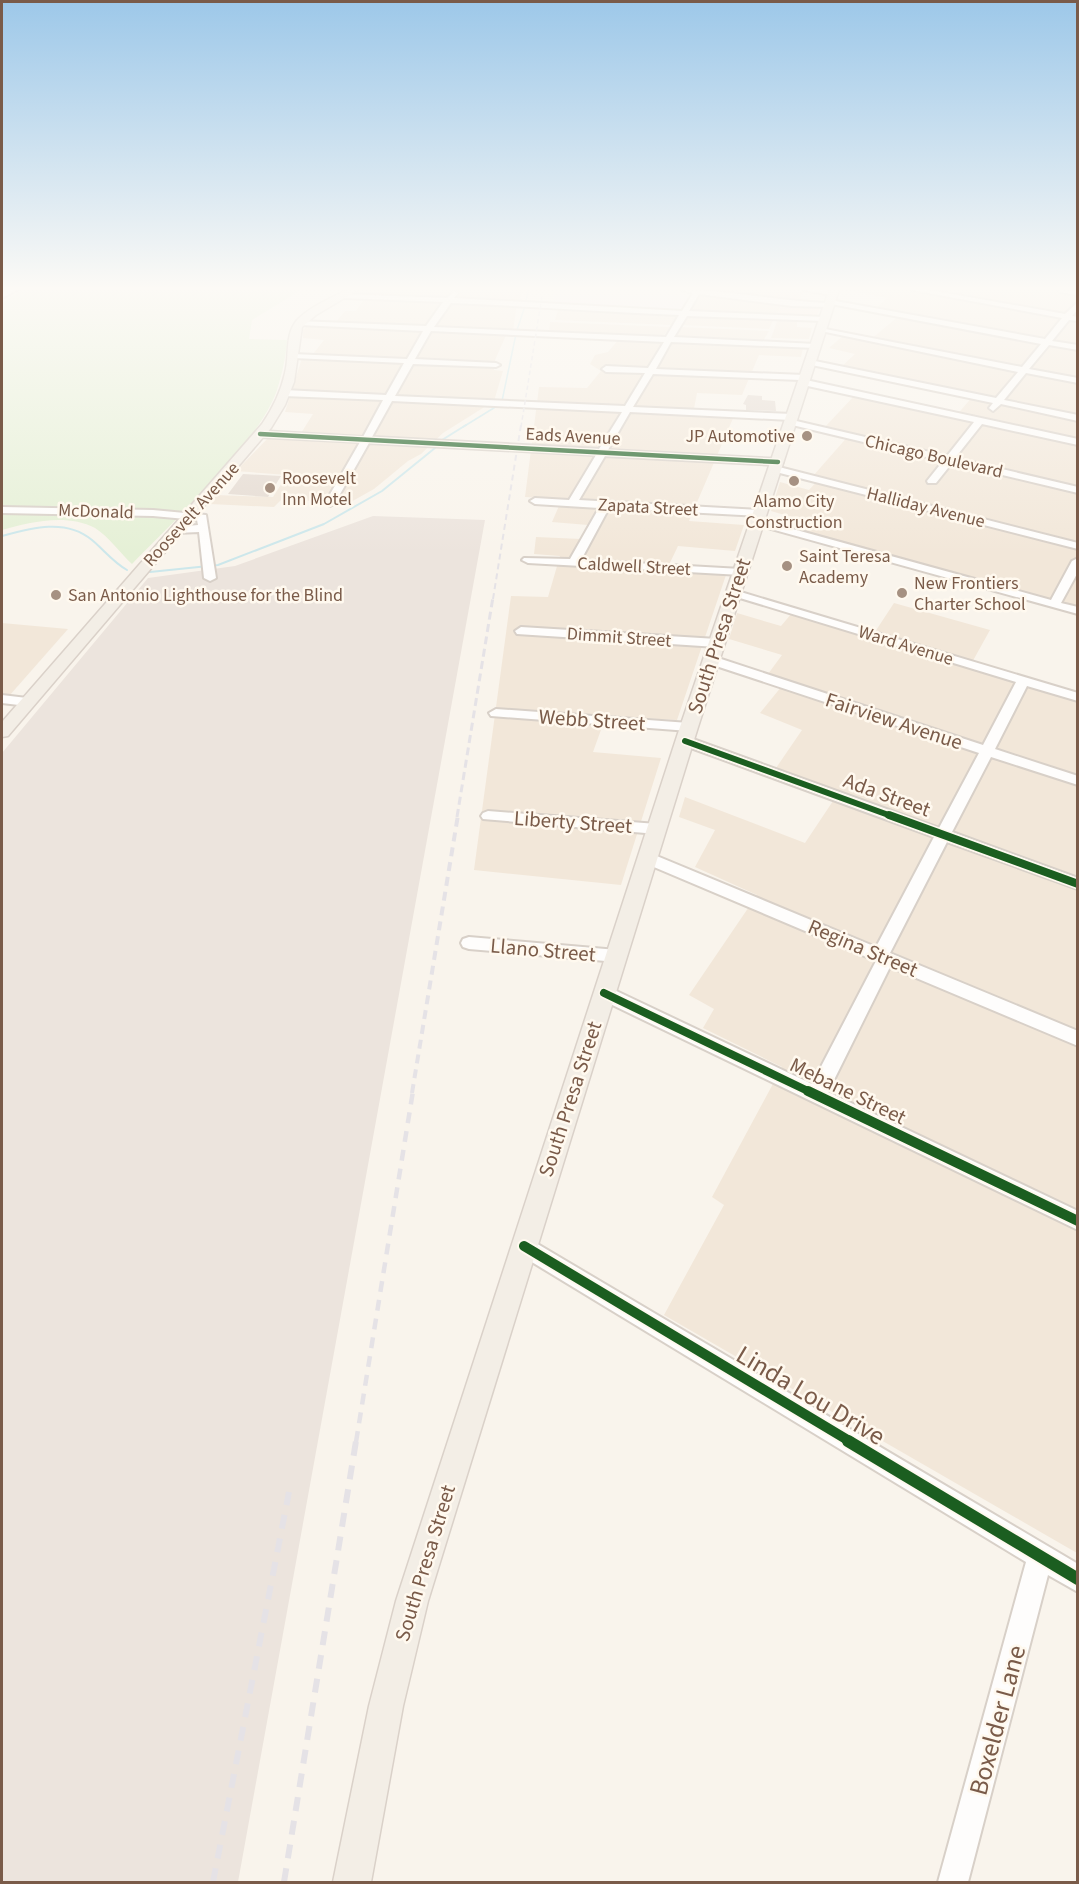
<svg xmlns="http://www.w3.org/2000/svg" width="1079" height="1884" font-family="'Source Sans 3',sans-serif">
<style>
.residential{fill:#f2e7d9}
.commercial{fill:#f9e9df}
.industrial{fill:#ece4dd}
.education{fill:#f6ebf4}
.green{fill:#e5f0d6}
.lines{fill:none;stroke-linecap:round;stroke-linejoin:round}
.stream-far1{stroke:#cce7eb;stroke-width:1.5}
.stream{stroke:#cce7eb;stroke-width:2}
.building{fill:#e4dad1}
.minor-casing{stroke:#d8d0c8;stroke-width:4}
.major-casing{stroke:#dad1c9;stroke-width:3}
.minor{fill:#fefdfc;fill-rule:evenodd}
.major{fill:#f3eee6;fill-rule:evenodd}
.rail-far5{stroke:#e5e2e6;stroke-width:1.5;stroke-dasharray:4.5 3;stroke-linecap:butt}
.rail-far4{stroke:#e5e2e6;stroke-width:2;stroke-dasharray:6 4;stroke-linecap:butt}
.rail-far3{stroke:#e5e2e6;stroke-width:3;stroke-dasharray:8 4.5;stroke-linecap:butt}
.rail-far2{stroke:#e5e2e6;stroke-width:4;stroke-dasharray:9 6;stroke-linecap:butt}
.rail-far1{stroke:#e5e2e6;stroke-width:4.5;stroke-dasharray:11 8;stroke-linecap:butt}
.rail{stroke:#e5e2e6;stroke-width:6;stroke-dasharray:14 10;stroke-linecap:butt}
.cycleway-far4-casing{stroke:#fff9ef;stroke-width:7}
.cycleway-far3-casing{stroke:#fff9ef;stroke-width:9}
.cycleway-far2-casing{stroke:#fff9ef;stroke-width:11}
.cycleway-far1-casing{stroke:#fff9ef;stroke-width:14}
.cycleway-casing{stroke:#fff9ef;stroke-width:16}
.cycleway-far4{stroke:#1b5e20;stroke-width:4.5}
.cycleway-far3{stroke:#1b5e20;stroke-width:6}
.cycleway-far2{stroke:#1b5e20;stroke-width:8}
.cycleway-far1{stroke:#1b5e20;stroke-width:10}
.cycleway{stroke:#1b5e20;stroke-width:12}
.poi-dot{fill:#a69182;stroke:#fff9ef;stroke-width:2}
.labels{text-anchor:middle;stroke-width:5;stroke-linejoin:round;paint-order:stroke}
.far-street-label{font-size:18px;fill:#7a5b49;stroke:#fff9ef}
.far-poi-label{font-size:18px;fill:#7a5b49;stroke:#fff9ef;text-anchor:start}
.street-label{font-size:21px;fill:#7a5b49;stroke:#fff9ef}
.near-street-label{font-size:26px;fill:#7a5b49;stroke:#fff9ef}
</style>
<rect width="100%" height="100%" fill="#f9f4ec"/>
<g class="residential">
<path d="M359 290H524L517 304 513 331 507 333 495 360 494 370 503 371 494 401 443 433 421 454 408 461 374 489 349 503 282 499 274 507 210 504 215 495 273 497 287 475 236 471 268 438H298L313 414 285 412 302 358H310L324 340 303 338V330L308 325 333 326 345 311H356L367 295 353 293Z"/>
<path d="M700 290H791L803 292 798 303Z"/>
<path d="M847 290H1077V606L804 531 799 529 805 521 771 511 780 482 809 490 820 478 813 476 850 434 824 428 855 395 955 417 974 395 841 367 855 354 829 348 843 336 869 341 901 314 875 309 887 298Z"/>
<path d="M700 294 781 305 777 315 690 311Z"/>
<path d="M558 310 673 314 677 315 671 325 555 320Z"/>
<path d="M690 315 774 319 769 329 681 325 686 316Z"/>
<path d="M778 319 797 320V327L812 328 809 339 771 338Z"/>
<path d="M550 322 670 327 662 338 549 333Z"/>
<path d="M680 327 769 331 763 341 673 337Z"/>
<path d="M619 339 803 348 801 357 759 355 742 395 697 393 693 414 734 416 689 521 744 525 735 551 678 546 666 571 726 575 677 720 606 716 593 752 661 758 621 885 474 870 511 596 548 597 560 556 534 554 536 537 581 539 588 525 552 522 562 499 525 497 539 387 587 388 601 371 590 364 595 355 608 352Z"/>
<path d="M894 603 990 630 970 666 1074 698 1077 688V1553L664 1315 724 1205 712 1197 782 1067 703 1028 714 1009 689 995 757 895 695 867 715 830 679 817 685 797 805 843 839 792 776 768 802 730 760 713 786 681 768 674 782 655 729 639 737 613 781 626 792 613 871 638Z"/>
<path d="M2 623 68 629 2 704Z"/>
</g>
<path class="commercial" d="M781 305 819 307 820 308 816 317 777 315Z"/>
<path class="industrial" d="M373 516 485 520 238 1882H2V753L148 578 235 566Z"/>
<path class="education" d="M555 290H675L691 292 679 311 553 306Z"/>
<path class="green" d="M22 290H301L252 320 249 339 287 340C286 357 282 374 277 390 258 445 173 521 132 564 121 554 108 536 95 528 67 513 29 522 2 530V303Z"/>
<g class="lines">
<g class="stream-far1">
<path d="M526 302 528 290"/>
<path d="M517 330 525 306"/>
<path d="M502 401 516 334"/>
<path d="M463 427 497 406"/>
</g>
<g class="stream">
<path d="M442 440 466 425"/>
<path d="M2 536C31 528 66 518 92 540 104 550 113 562 127 570"/>
<path d="M150 572 218 565 324 524 382 491 435 448"/>
</g>
</g>
<g class="building">
<path d="M748 395 762 396V400L775 401 776 411 746 410V405L743 404Z"/>
<path d="M243 474 281 476 268 497 228 494Z"/>
</g>
<g class="lines">
<defs>
<g id="minor">
<path d="M7 290H17L2 298V293Z"/>
<path d="M682 290C731 290 778 301 827 303L830 300 1045 339 1062 318 912 290H929L1065 314 1078 302V309L1072 316 1078 317V321L1069 320 1052 341 1078 345V350L1049 345 1029 369 1078 378V383L1026 373 1004 400 1078 415V421L1001 404 993 411 989 408 993 403 807 364V360H810L996 398 1018 372 816 330 820 328 1022 367 1041 344 831 304 828 307 792 306 699 294 689 311 824 317 828 319 824 321 687 316 674 337 815 344 819 346 815 348 671 342 656 369 804 375 808 378 806 380 1078 439V445L982 424 955 458 1078 487V493L952 463 936 483H928L927 481 943 461 788 424 786 422 790 420 630 412 608 450 778 459 783 462 778 465 605 456 579 500 760 510 765 513 760 516 609 508 581 560 741 569 747 572 741 575 528 563 522 560 524 558 570 559 599 508 535 504 530 501 535 498 569 500 596 455 369 443 335 503 330 506 325 503 360 442 260 437 255 434 260 431 363 437 383 400 284 396 280 393 284 390 386 395 404 363 293 358 289 356 293 354 407 359 423 331 300 325 296 323 297 321 426 326 443 302 344 298 341 294 447 298 454 291 458 293 454 298 682 311 693 293ZM451 303C527 306 603 312 679 315L666 337 434 327ZM431 331 664 342 648 368 606 366 602 369 606 372 645 373 625 406 395 396 413 364 496 367 500 365 496 363 415 359ZM653 374 800 380V384L803 385 974 422 947 456 792 420 797 417 792 414 633 407ZM392 401 622 412 599 449 372 437Z"/>
<path d="M803 290H826L836 293 832 295Z"/>
<path d="M1059 290 1078 291V295L1060 292Z"/>
<path d="M775 466 1078 543V549L772 471 770 469Z"/>
<path d="M2 507 153 510 206 515 216 578 210 581 204 578 199 532 176 533 171 530 176 527 198 525 197 520 153 516 2 513Z"/>
<path d="M757 519 1051 600 1072 561 1078 558V572L1061 603 1078 607V614L753 524 752 522Z"/>
<path d="M734 590 1078 693V701L1027 686 995 749 1078 776V785L991 757 952 832 1078 878V889L947 842 890 953 1078 1031V1046L890 967 828 1092 1078 1211V1230L598 998 595 993 598 988 604 986 610 988 812 1084 876 961 642 862 639 858 642 854H652L876 947 934 837 680 744 678 741 680 738H690L939 828 979 753 707 663 705 660 707 657H715L983 745 1016 682 730 595 728 593Z"/>
<path d="M521 627 717 639 723 643 717 647 517 634 515 631Z"/>
<path d="M2 695 27 698 34 702 27 706 2 703Z"/>
<path d="M496 709 689 723 696 727 689 731 491 716 489 713Z"/>
<path d="M488 811 657 824 664 829 657 834 483 819 481 816 483 813Z"/>
<path d="M469 937 617 950 623 951 625 956 623 961 617 962 469 949 463 947 461 943 463 939Z"/>
<path d="M524 1236 1078 1564V1592L1048 1575 968 1882H938L1026 1562 517 1253 514 1246 517 1239Z"/>
</g>
<g id="major">
<path d="M346 290H358L316 315 302 327 294 382 285 405 271 428 8 736 2 737V722L262 424C273 408 281 391 285 373 290 355 284 334 298 319 311 306 330 299 346 290Z"/>
<path d="M829 290H839L698 727 428 1601 403 1706 371 1882H333L369 1706 396 1601 680 727Z"/>
</g>
</defs>
<use href="#minor" class="minor-casing"/>
<use href="#major" class="major-casing"/>
<use href="#minor" class="minor"/>
<use href="#major" class="major"/>
<path class="rail-far5" d="M521 427 543 290"/>
<path class="rail-far4" d="M493 599 521 425"/>
<path class="rail-far3" d="M457 817 493 597"/>
<path class="rail-far2" d="M412 1093 458 815"/>
<path class="rail-far1" d="M356 1442 413 1091"/>
<g class="rail">
<path d="M213 1882 289 1492"/>
<path d="M284 1882 356 1441"/>
</g>
<defs>
<path id="cycleway-far4" d="M260 434 778 462"/>
<path id="cycleway-far3" d="M685 741 894 817"/>
<g id="cycleway-far2">
<path d="M889 815 1078 884"/>
<path d="M604 993 812 1093"/>
</g>
<g id="cycleway-far1">
<path d="M808 1091 1078 1221"/>
<path d="M524 1246 851 1442"/>
</g>
<path id="cycleway" d="M848 1441 1078 1579"/>
</defs>
<use href="#cycleway-far4" class="cycleway-far4-casing"/>
<use href="#cycleway-far3" class="cycleway-far3-casing"/>
<use href="#cycleway-far2" class="cycleway-far2-casing"/>
<use href="#cycleway-far1" class="cycleway-far1-casing"/>
<use href="#cycleway" class="cycleway-casing"/>
<use href="#cycleway-far4" class="cycleway-far4"/>
<use href="#cycleway-far3" class="cycleway-far3"/>
<use href="#cycleway-far2" class="cycleway-far2"/>
<use href="#cycleway-far1" class="cycleway-far1"/>
<use href="#cycleway" class="cycleway"/>
</g>
<linearGradient id="sky" x2="0" y2="1"><stop stop-color="#9dc8e9"/><stop offset="0.52" stop-color="#fcfaf6"/><stop offset="1" stop-color="#fcfaf6" stop-opacity="0"/></linearGradient>
<rect width="1079" height="554" fill="url(#sky)"/>
<g class="poi-dot">
<circle cx="807" cy="436" r="6"/>
<circle cx="794" cy="481" r="6"/>
<circle cx="270" cy="488" r="6"/>
<circle cx="787" cy="566" r="6"/>
<circle cx="902" cy="593" r="6"/>
<circle cx="56" cy="595" r="6"/>
</g>
<g class="labels">
<g class="far-street-label">
<text transform="translate(573 436) rotate(3)" y="6">Eads Avenue</text>
<text transform="translate(934 456) rotate(13)" y="6">Chicago Boulevard</text>
<text transform="translate(648 507) rotate(3)" y="6">Zapata Street</text>
<text transform="translate(926 507) rotate(14)" y="6">Halliday Avenue</text>
<text transform="translate(96 511) rotate(2)" y="6">McDonald</text>
<text transform="translate(191 514) rotate(-48)" y="6">Roosevelt Avenue</text>
<text transform="translate(634 566) rotate(3)" y="6">Caldwell Street</text>
<text transform="translate(619 637) rotate(4)" y="6">Dimmit Street</text>
<text transform="translate(906 645) rotate(17)" y="6">Ward Avenue</text>
</g>
<g class="far-poi-label">
<text x="795" y="442" text-anchor="end">JP Automotive</text>
<text x="282" y="484">Roosevelt<tspan x="282" dy="21">Inn Motel</tspan></text>
<text x="794" y="507" text-anchor="middle">Alamo City<tspan x="794" dy="21">Construction</tspan></text>
<text x="799" y="562">Saint Teresa<tspan x="799" dy="21">Academy</tspan></text>
<text x="914" y="589">New Frontiers<tspan x="914" dy="21">Charter School</tspan></text>
<text x="68" y="601">San Antonio Lighthouse for the Blind</text>
</g>
<g class="street-label">
<text transform="translate(719 636) rotate(-72)" y="7">South Presa Street</text>
<text transform="translate(592 720) rotate(4)" y="7">Webb Street</text>
<text transform="translate(894 721) rotate(18)" y="7">Fairview Avenue</text>
<text transform="translate(887 795) rotate(20)" y="7">Ada Street</text>
<text transform="translate(573 822) rotate(4)" y="7">Liberty Street</text>
<text transform="translate(863 948) rotate(23)" y="7">Regina Street</text>
<text transform="translate(543 950) rotate(5)" y="7">Llano Street</text>
<text transform="translate(848 1091) rotate(26)" y="7">Mebane Street</text>
<text transform="translate(570 1099) rotate(-72)" y="7">South Presa Street</text>
<text transform="translate(425 1563) rotate(-73)" y="7">South Presa Street</text>
</g>
<g class="near-street-label">
<text transform="translate(811 1395) rotate(31)" y="9">Linda Lou Drive</text>
<text transform="translate(997 1720) rotate(-75)" y="9">Boxelder Lane</text>
</g>
</g>
<rect width="1079" height="1884" fill="none" stroke="#7a5b49" stroke-width="6"/>
</svg>
